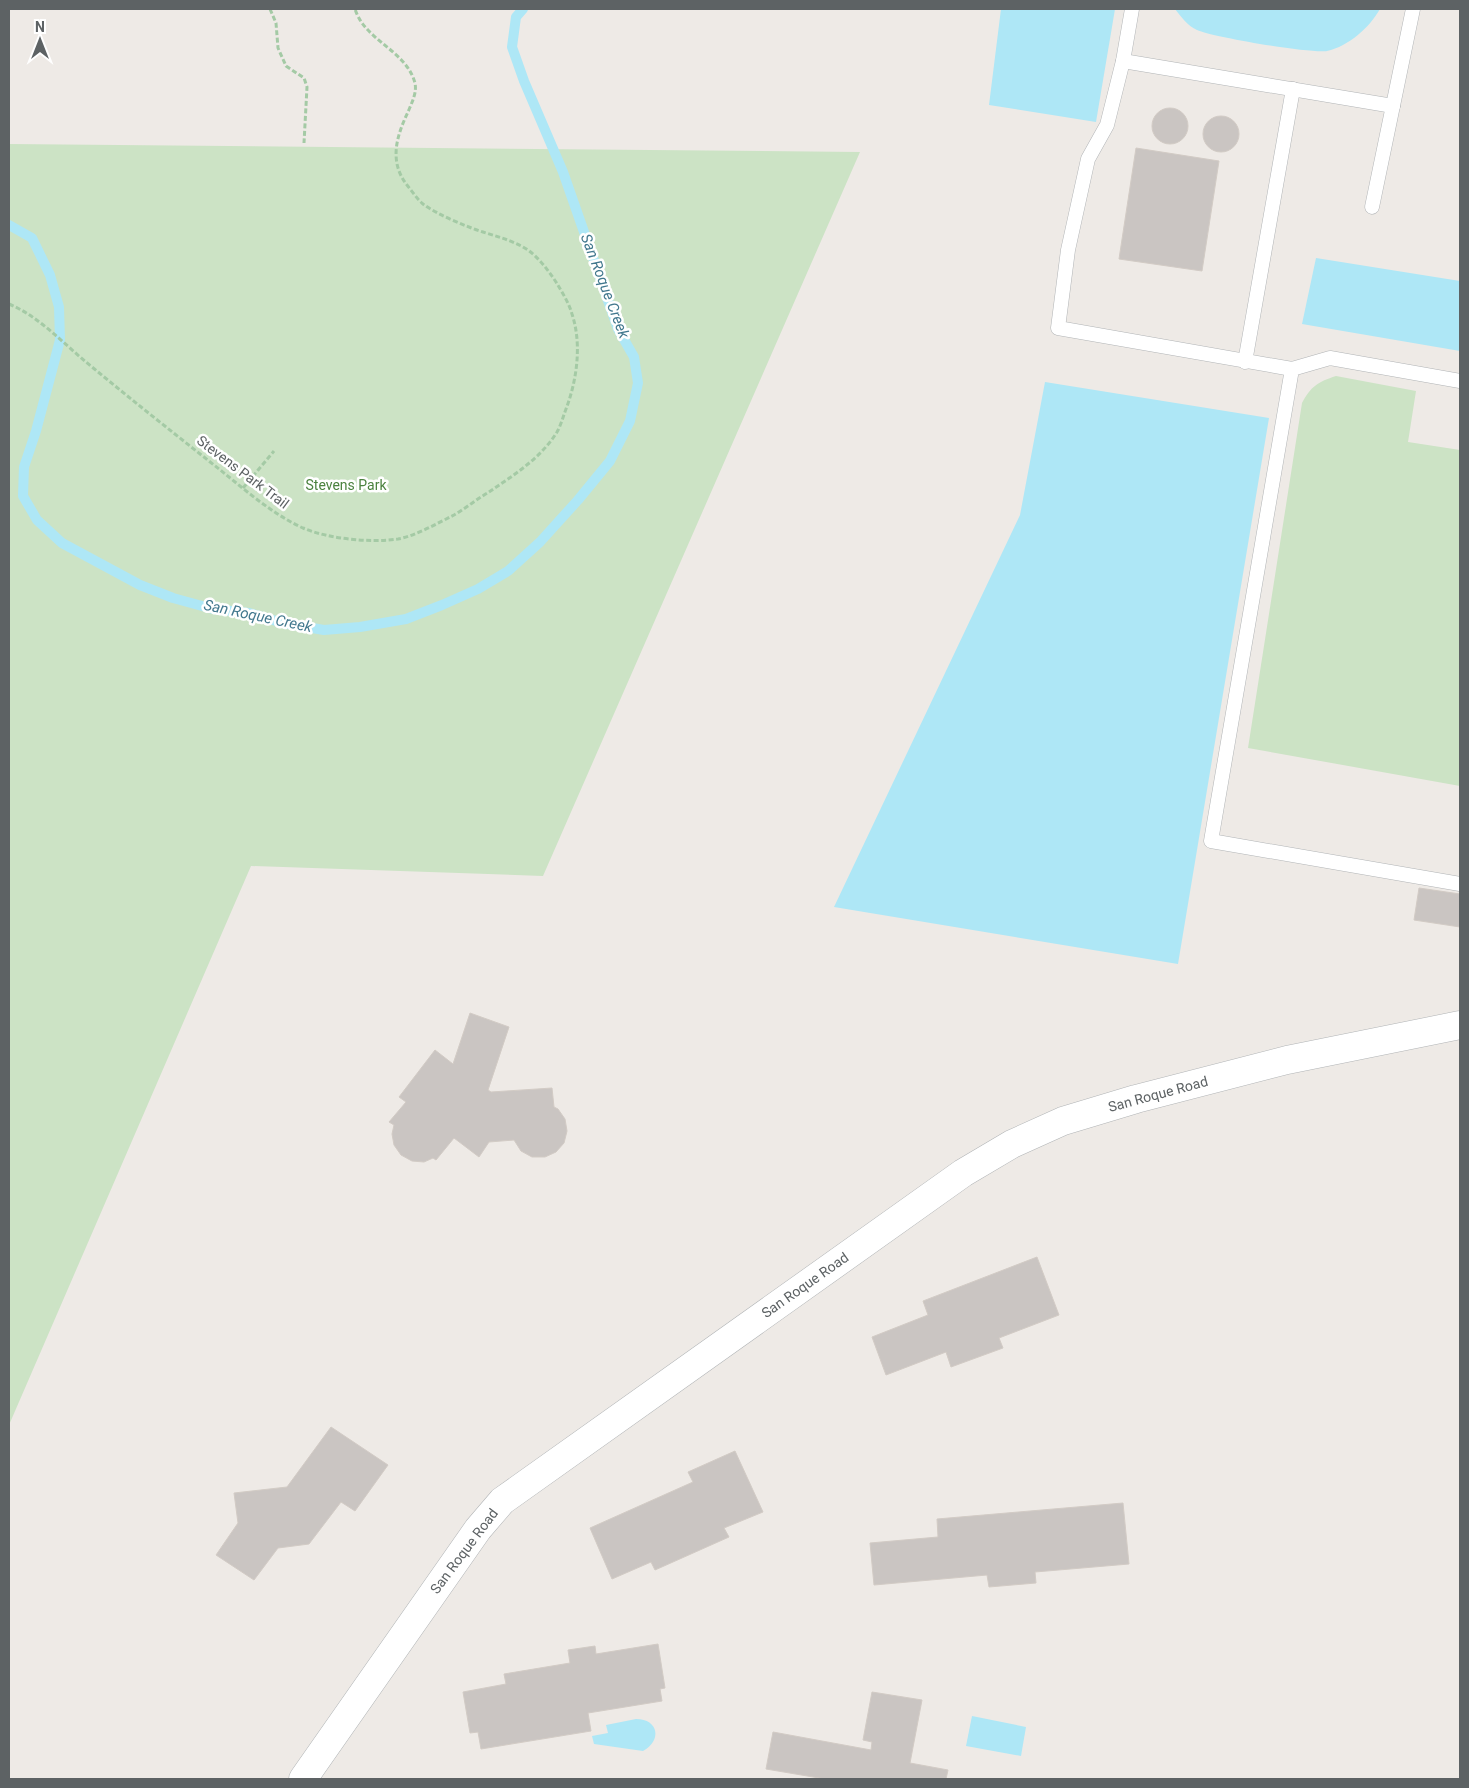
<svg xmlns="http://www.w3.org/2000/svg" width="1469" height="1788" font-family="Roboto,sans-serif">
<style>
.green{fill:#cce3c5}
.water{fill:#aee7f6}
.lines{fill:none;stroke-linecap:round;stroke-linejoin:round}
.stream{stroke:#aee7f6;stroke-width:10}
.building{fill:#cac5c2;stroke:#d2cbc5}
.lane-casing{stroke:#b1b4b6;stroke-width:15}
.street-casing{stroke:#b1b4b6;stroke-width:29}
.path{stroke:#a4caa5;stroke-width:3;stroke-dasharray:5 2.5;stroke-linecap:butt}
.lane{stroke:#fff;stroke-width:14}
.street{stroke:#fff;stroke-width:28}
.labels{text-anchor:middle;stroke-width:5;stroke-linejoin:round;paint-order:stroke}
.street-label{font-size:14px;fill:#5d6264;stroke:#fff}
.park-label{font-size:14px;fill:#4b823f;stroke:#fff}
.water-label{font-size:15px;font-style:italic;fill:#42788e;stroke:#fff}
</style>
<rect width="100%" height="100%" fill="#eeeae6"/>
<g class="green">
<path d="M9 144 860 152 543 876 251 866 9 1425Z"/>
<path d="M1336 376 1416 391 1408 442 1460 450V786L1248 748 1302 403C1311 386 1318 382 1336 376Z"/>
</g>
<g class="water">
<path d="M1001 9H1115L1096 122 989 105Z"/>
<path d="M1175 9H1380C1369 28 1349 46 1327 51 1312 54 1212 37 1197 30 1188 26 1181 17 1175 9Z"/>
<path d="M1316 258 1460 281V351L1302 324Z"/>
<path d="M1045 382 1269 418 1178 964 834 907 1020 515Z"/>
<path d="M972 1716 1026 1727 1021 1756 966 1746Z"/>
<path d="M636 1719C659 1719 662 1741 643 1751L594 1744 592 1736 608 1733 606 1725Z"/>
</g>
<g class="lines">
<path class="stream" d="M9 225 32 238 50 275 59 307 60 340 36 431 24 467 23 496 37 520 62 543 140 585 173 598 213 609 249 613 283 623 324 630 360 627 406 619 442 605 478 589 508 571 540 542 578 500 610 461 630 421 638 383 634 357 618 329 563 172 524 81 512 47 516 17 523 9"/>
</g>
<g class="building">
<circle cx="1170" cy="126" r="18"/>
<circle cx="1221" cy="134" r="18"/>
<path d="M1136 148 1219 161 1202 271 1119 259Z"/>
<path d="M1419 888 1460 894V927L1414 920Z"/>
<path d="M470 1013 509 1027 488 1090 491 1092 552 1088 554 1107 558 1109 565 1119 567 1131 564 1143 556 1152 545 1157H532L521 1151 514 1140 489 1142 479 1157 454 1138 436 1160 433 1158 424 1162 412 1161 401 1155 394 1145 392 1134 394 1125 389 1122 406 1102 399 1097 435 1050 453 1064Z"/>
<path d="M1037 1257 1059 1315 999 1338 1003 1348 951 1367 946 1352 886 1375 872 1337 928 1315 923 1301Z"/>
<path d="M331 1427 388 1465 355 1511 341 1502 309 1544 278 1548 254 1580 216 1555 238 1523 234 1493 287 1487Z"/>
<path d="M735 1451 763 1512 724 1528 729 1537 655 1570 651 1562 612 1579 590 1528 693 1482 688 1472Z"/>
<path d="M1123 1503 1129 1564 1035 1572 1036 1583 989 1587 987 1575 874 1585 870 1543 938 1537 937 1519Z"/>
<path d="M658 1644 665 1688 660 1689 662 1701 588 1713 591 1731 481 1749 478 1732 470 1733 463 1692 506 1684 504 1674 570 1663 568 1650 595 1646 596 1654Z"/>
<path d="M872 1692 922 1700 910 1763 948 1770 946 1779H825L766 1769 773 1732 871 1750 872 1742 863 1740Z"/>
</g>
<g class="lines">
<defs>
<g id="lane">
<path d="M1132 9 1123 61 1107 125 1088 159 1068 250 1058 328 1292 369"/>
<path d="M1123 61 1393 106"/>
<path d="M1372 207 1413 9"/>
<path d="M1245 362 1293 89"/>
<path d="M1460 381 1330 358 1292 369 1211 841 1460 884"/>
</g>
<path id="street" d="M303 1779 478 1529 502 1501 963 1173 1012 1144 1063 1121 1136 1099 1287 1060 1460 1025"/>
</defs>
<use href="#lane" class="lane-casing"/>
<use href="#street" class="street-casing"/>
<g class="path">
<path d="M270 9 276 23 278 48 286 66 304 78 307 87 304 143"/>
<path d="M9 304C38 316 62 342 86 362 128 397 171 431 214 465 242 487 270 513 303 528 329 539 370 543 398 539 415 536 438 523 454 515 466 508 477 499 489 492 514 475 541 458 557 432 561 425 563 417 566 409 577 380 582 344 572 314 569 303 562 292 556 282 548 270 539 258 528 250 514 241 499 237 483 232 467 227 436 214 423 204 417 199 412 191 407 185 389 162 396 137 408 112 412 102 417 93 415 83 406 50 365 41 355 9"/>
<path d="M243 488 274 451"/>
</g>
<use href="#lane" class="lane"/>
<use href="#street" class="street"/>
</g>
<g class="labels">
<g class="street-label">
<text transform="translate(243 472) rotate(37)" y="5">Stevens Park Trail</text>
<text transform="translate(1158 1094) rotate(-15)" y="5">San Roque Road</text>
<text transform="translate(805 1285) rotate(-35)" y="5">San Roque Road</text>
<text transform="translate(464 1551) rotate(-53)" y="5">San Roque Road</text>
</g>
<g class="park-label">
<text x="346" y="490">Stevens Park</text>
</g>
<g class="water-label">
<text transform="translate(605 286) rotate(69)" y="5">San Roque Creek</text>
<text transform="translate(258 616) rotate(12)" y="5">San Roque Creek</text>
</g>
</g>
<rect width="1469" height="1788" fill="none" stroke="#5d6264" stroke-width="20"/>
<g transform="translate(40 40)" stroke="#ffffff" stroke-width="4" paint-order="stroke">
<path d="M0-4L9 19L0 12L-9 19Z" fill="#5d6264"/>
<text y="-8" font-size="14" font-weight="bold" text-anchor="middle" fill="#5d6264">N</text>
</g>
</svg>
